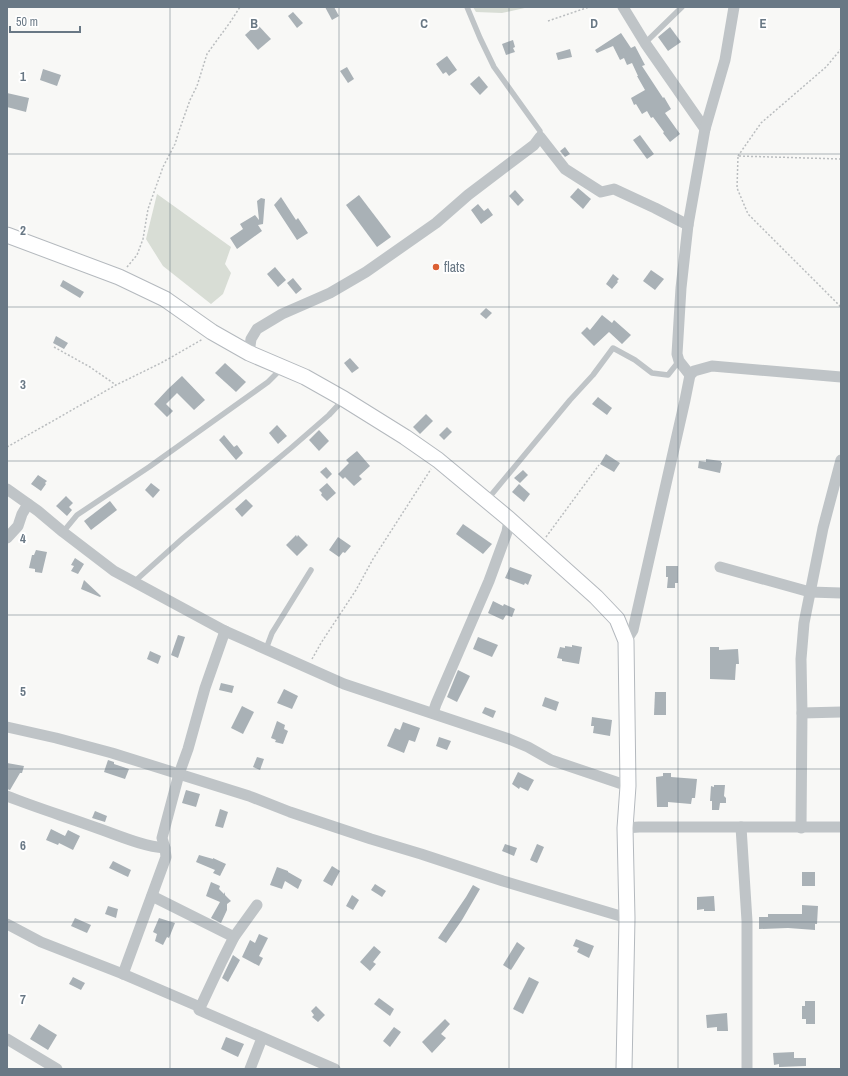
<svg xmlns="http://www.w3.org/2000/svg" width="848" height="1076" font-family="'Archivo Narrow',sans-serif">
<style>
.green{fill:#d8ddd5}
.building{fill:#a9b1b6}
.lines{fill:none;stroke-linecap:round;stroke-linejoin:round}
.secondary-casing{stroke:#b4b9be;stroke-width:17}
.path{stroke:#babdbf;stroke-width:1.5;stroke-dasharray:2 2;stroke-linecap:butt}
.lane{stroke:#bfc4c7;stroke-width:5.5}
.street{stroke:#bfc4c7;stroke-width:11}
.secondary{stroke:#fff;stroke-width:15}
.grid{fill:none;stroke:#697885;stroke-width:1;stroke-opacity:0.55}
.poi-dot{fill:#db5f33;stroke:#fff;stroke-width:1.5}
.labels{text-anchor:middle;stroke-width:4;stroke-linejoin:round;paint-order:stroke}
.poi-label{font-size:14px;fill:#697885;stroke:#fff;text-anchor:start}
.grid-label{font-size:13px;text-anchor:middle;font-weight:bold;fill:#697885;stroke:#fff;stroke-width:4;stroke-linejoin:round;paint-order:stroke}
</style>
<rect width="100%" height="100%" fill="#f8f8f6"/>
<g class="green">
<path d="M473 7H529L502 13 476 12Z"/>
<path d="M157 194 231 247 225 264 231 273 223 294 211 304 163 266 146 239Z"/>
</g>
<g class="building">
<path d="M325 7H334L339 16 332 20Z"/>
<path d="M293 12 303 23 297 28 288 16Z"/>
<path d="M257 24 271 39 258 50 245 35Z"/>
<path d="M670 27 681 42 668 51 658 37Z"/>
<path d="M621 33 631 48 635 46 645 65 642 66 663 98 664 97 671 109 665 113 680 134 670 142 663 133 664 132 653 117 651 118 647 111 642 114 636 104 634 105 631 98 645 90 637 76H638L632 63 627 65 624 58 620 60 613 46 597 53 595 50Z"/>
<path d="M513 40 515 47 513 48 515 52 506 55 502 44Z"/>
<path d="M570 49 572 57 558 60 556 53Z"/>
<path d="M447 56 457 70 449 76 446 72 443 74 436 64Z"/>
<path d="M347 67 354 79 348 83 340 71Z"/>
<path d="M43 69 61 75 57 86 40 80Z"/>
<path d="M479 76 488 87 480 95 470 84Z"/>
<path d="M7 93 29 98 26 112 7 107Z"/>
<path d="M640 135 654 154 647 159 633 140Z"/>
<path d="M565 147 570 154 565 157 560 151Z"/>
<path d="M578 188 591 199 583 209 570 197Z"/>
<path d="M515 190 524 200 518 206 509 196Z"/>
<path d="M359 195 391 237 377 247 346 205Z"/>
<path d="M281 197 296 220 298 218 308 233 297 240 274 205Z"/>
<path d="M261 198 265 199 263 224 258 225 262 231 237 249 230 238 243 229 240 224 255 215 259 220 257 201Z"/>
<path d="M478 204 484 211 488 208 493 215 481 224 471 210Z"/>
<path d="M275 267 286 280 278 287 267 274Z"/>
<path d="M651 270 664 279 655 290 643 281Z"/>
<path d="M613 274 619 279 617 281 618 282 612 289 606 284Z"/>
<path d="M293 278 302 289 296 294 287 283Z"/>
<path d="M63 280 84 292 80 298 60 286Z"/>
<path d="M486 308 492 313 486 319 480 314Z"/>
<path d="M602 315 612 323 614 320 631 335 622 344 609 332 594 346 581 333 587 327 590 330Z"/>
<path d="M56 336 68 343 64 349 53 343Z"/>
<path d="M350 358 359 368 352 373 344 363Z"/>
<path d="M225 363 246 382 236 392 215 373Z"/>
<path d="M182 376 205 400 194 410 177 393 166 404 173 411 167 417 154 404 168 389Z"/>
<path d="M598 397 612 408 607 415 592 404Z"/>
<path d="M426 414 433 421 420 434 413 427Z"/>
<path d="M277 425 287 436 278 444 269 433Z"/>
<path d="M447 427 452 432 444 440 439 435Z"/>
<path d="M319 430 329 441 319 451 309 440Z"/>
<path d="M224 435 234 447 237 445 243 453 236 460 219 440Z"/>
<path d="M357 451 370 466 359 476 362 479 354 486 345 477 343 479 338 474 349 463 346 460Z"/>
<path d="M606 454 620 463 614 472 600 464Z"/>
<path d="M706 459 721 461V463H722L720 473 698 468 699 461 706 462Z"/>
<path d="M326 467 332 474 327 479 320 472Z"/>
<path d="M523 470 528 475 520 483 514 478Z"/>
<path d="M38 475 47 481 45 483 46 484 41 491 31 484Z"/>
<path d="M151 483 160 490 153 498 145 490Z"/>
<path d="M327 483 336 493 327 501 321 495 322 493 319 490Z"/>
<path d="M519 484 530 494 524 502 512 492Z"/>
<path d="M66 496 73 503 69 507 72 510 67 516 56 506Z"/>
<path d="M246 499 253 506 242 517 235 509Z"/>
<path d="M110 501 117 510 91 530 84 521Z"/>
<path d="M463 524 492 544 483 554 456 534Z"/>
<path d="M296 535 297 537 298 535 308 545 297 556 286 545Z"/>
<path d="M338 537 351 546 345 553 343 552 339 557 329 550Z"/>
<path d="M36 550 47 552 42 573 35 572V569L29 568 32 555H34Z"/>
<path d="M75 558 84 564 78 574 71 571 74 566 71 565Z"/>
<path d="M666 566H678V583H675V588H667L668 577H666Z"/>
<path d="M510 567 532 575 528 585 525 583 524 585 505 578Z"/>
<path d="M84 580 101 596 100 597 81 589Z"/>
<path d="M493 601 503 606 504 604 515 609 512 617 506 615 503 620 488 613Z"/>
<path d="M178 635 185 637 178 658 171 655Z"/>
<path d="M478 637 498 645 492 657 473 649Z"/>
<path d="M572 645 582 647 579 664 562 661V659L557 658 560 647 565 648V646L572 647Z"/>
<path d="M710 647H719V650L738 649 739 664H736L735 680 710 679Z"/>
<path d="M150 651 161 656 158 664 147 659Z"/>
<path d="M458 670 470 676 457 702 447 697Z"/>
<path d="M221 683 234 686 232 693 219 690Z"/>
<path d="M284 689 298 696 292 709 277 703Z"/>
<path d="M655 692H666V715H654Z"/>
<path d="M545 697 559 702 556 711 542 706Z"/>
<path d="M242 706 254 712 243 734 231 728Z"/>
<path d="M485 707 496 711 493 718 482 713Z"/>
<path d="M592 717 612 720 610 736 593 733 594 726H591Z"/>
<path d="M277 721 285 725 284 729 288 731 283 744 275 742 276 740 271 738Z"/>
<path d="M403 722 420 728 415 742 409 740 404 753 387 746 395 728 400 730Z"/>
<path d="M439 737 451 741 447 750 436 746Z"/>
<path d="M257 757 264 759 260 770 253 767Z"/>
<path d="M108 760 114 762V764L129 769 125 779 104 772Z"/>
<path d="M7 763 24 766 22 773H20L10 790 7 789Z"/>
<path d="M518 772 534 780 528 791 520 787 519 789 512 784Z"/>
<path d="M663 773H671V777L697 779 695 798H692L691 804 668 802V807H657L656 777 663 776Z"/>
<path d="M714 785H725L724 796 726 798V803H720L719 810H712V801H710L711 786 714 787Z"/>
<path d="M186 790 200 794 196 807 182 803Z"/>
<path d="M220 809 228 812 223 828 215 826Z"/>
<path d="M95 811 107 816 105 822 92 818Z"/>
<path d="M51 829 65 836 68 830 80 836 73 850 59 843 58 845 46 840Z"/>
<path d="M505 844 517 848 514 856 502 851Z"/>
<path d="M537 844 544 847 537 863 530 860Z"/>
<path d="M199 855 213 859V858L226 864 220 876 213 873 215 870 196 862Z"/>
<path d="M113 861 131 870 128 877 109 868Z"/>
<path d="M332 866 340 871 332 886 323 881Z"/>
<path d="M277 867 288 871V872L302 880 298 889 285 881 282 889 270 885Z"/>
<rect x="802" y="872" width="13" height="14"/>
<path d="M211 882 220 886 219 889 224 894 225 892V895L231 901 227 904V910L221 923 211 918 220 902 206 896Z"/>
<path d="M375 884 386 891 382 897 371 890Z"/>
<path d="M473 885 480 889 462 920 446 943 438 938 466 897Z"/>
<path d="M352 895 359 900 353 910 346 906Z"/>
<path d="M714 896 715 911H704V909L697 910V897Z"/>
<path d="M802 905 818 906 817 924H815V930L788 928 759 929V917H768V914H802Z"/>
<path d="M108 906 118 909 116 918 105 914Z"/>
<path d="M75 918 91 925 87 933 71 926Z"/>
<path d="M159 918 175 923 169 938 167 937 163 945 155 941 157 934 153 932Z"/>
<path d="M259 934 268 938 259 956 263 958 259 966 242 957 250 940 255 943Z"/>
<path d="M576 939 594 946 589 958 577 952 579 948 573 946Z"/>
<path d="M517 942 525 948 511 970 503 965Z"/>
<path d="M374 946 381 952 373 962 376 964 370 971 360 962Z"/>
<path d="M233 955 240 960 228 982 222 978Z"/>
<path d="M73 977 85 983 81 990 69 984Z"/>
<path d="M529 977 539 982 523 1014 513 1009Z"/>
<path d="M379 998 394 1009 390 1016 374 1004Z"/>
<path d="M805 1001H815V1024H806V1019H802V1006H805Z"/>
<path d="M316 1006 325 1015 318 1022 312 1017 314 1015 311 1011Z"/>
<path d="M727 1013 728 1031H717V1027L707 1028 706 1015Z"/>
<path d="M445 1019 450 1024 441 1034 446 1038 432 1053 422 1042Z"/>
<path d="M39 1024 57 1035 48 1050 30 1039Z"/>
<path d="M394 1027 401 1032 390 1047 383 1041Z"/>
<path d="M226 1037 244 1044 238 1057 221 1049Z"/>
<path d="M794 1052V1058H806V1066L779 1067V1064L774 1065 773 1053Z"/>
</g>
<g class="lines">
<defs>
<path id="secondary" d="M7 235 119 277 165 299 212 332 249 353 305 377 344 399 405 437 438 460 509 519 596 597 617 619 626 641 628 786 625 828 627 918 624 1069"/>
</defs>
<use href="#secondary" class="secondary-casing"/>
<g class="path">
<path d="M548 21 589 7"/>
<path d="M738 156 761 123 826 67 841 49"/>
<path d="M841 159 738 156 737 188 748 214 841 307"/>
<path d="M127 267 137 255 143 239 148 209 163 167 175 144 179 131 190 100 197 86 207 54 231 21 240 7"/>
<path d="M54 347 90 367 116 385"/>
<path d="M7 447 116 385 161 363 203 339"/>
<path d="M546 537 599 465"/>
<path d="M312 659 321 643 356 590 373 559 431 469"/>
</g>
<g class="lane">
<path d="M467 7 480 38 494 67 540 131V137"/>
<path d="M645 43 682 7"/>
<path d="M487 500 570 400 593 375 613 348 635 360 652 373 668 375 679 361"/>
<path d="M63 532 77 515 149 467 268 382 281 369"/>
<path d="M134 582 183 538 291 448 329 415 343 400"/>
<path d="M266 649 272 633 311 570"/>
</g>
<g class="street">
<path d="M623 7 645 43 705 129"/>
<path d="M249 353 251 339 257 329 282 314 330 293 366 272 436 223 468 195 534 145 540 137 565 169 601 192 614 189 655 208 688 225"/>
<path d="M690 375 679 361 677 354 681 288 688 225 705 129 725 60 734 7"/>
<path d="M7 489 38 511 63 532 114 571 225 631 344 684 509 739 528 747 551 760 628 786"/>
<path d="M7 538 18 526 22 514 28 504"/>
<path d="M720 567 810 592 841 593"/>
<path d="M626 641 633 630 685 400 690 375 694 371 712 366 841 377"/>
<path d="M433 713 436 704 489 581 507 532 509 519"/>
<path d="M802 713 841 712"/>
<path d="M7 727 56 738 112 753 249 796 290 812 371 839 421 854 503 881 627 918"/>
<path d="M7 796C37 808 67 817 97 828 120 836 142 846 165 848"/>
<path d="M741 827 747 921V1069"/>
<path d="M625 828 639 827H841"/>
<path d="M801 828 802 713 801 659 804 623 823 528 841 460"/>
<path d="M152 896 234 937"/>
<path d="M257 905 234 937 222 961 199 1010 335 1069"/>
<path d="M7 924 41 942 123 974 200 1007"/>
<path d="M123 974 166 857 165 848 162 838 179 774 188 749 205 688 225 631"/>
<path d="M7 1039 57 1069"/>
<path d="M250 1069 262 1038"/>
</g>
<use href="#secondary" class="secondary"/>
</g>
<path class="grid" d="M170 7V1069M339 7V1069M509 7V1069M678 7V1069M7 154H841M7 307H841M7 461H841M7 615H841M7 769H841M7 922H841"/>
<circle class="poi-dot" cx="436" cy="267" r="4"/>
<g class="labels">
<g class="poi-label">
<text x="444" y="272">flats</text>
</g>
</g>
<g class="grid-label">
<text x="254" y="28">B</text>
<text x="424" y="28">C</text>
<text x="594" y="28">D</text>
<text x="763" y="28">E</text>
<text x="23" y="81">1</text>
<text x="23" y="235">2</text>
<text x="23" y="389">3</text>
<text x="23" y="543">4</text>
<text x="23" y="696">5</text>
<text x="23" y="850">6</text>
<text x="23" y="1004">7</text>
</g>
<rect width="848" height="1076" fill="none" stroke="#697885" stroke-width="16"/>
<path d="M10 26v6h70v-6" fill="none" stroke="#697885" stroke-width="2"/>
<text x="16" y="26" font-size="12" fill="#697885" stroke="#ffffff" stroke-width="3" paint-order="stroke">50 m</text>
</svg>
